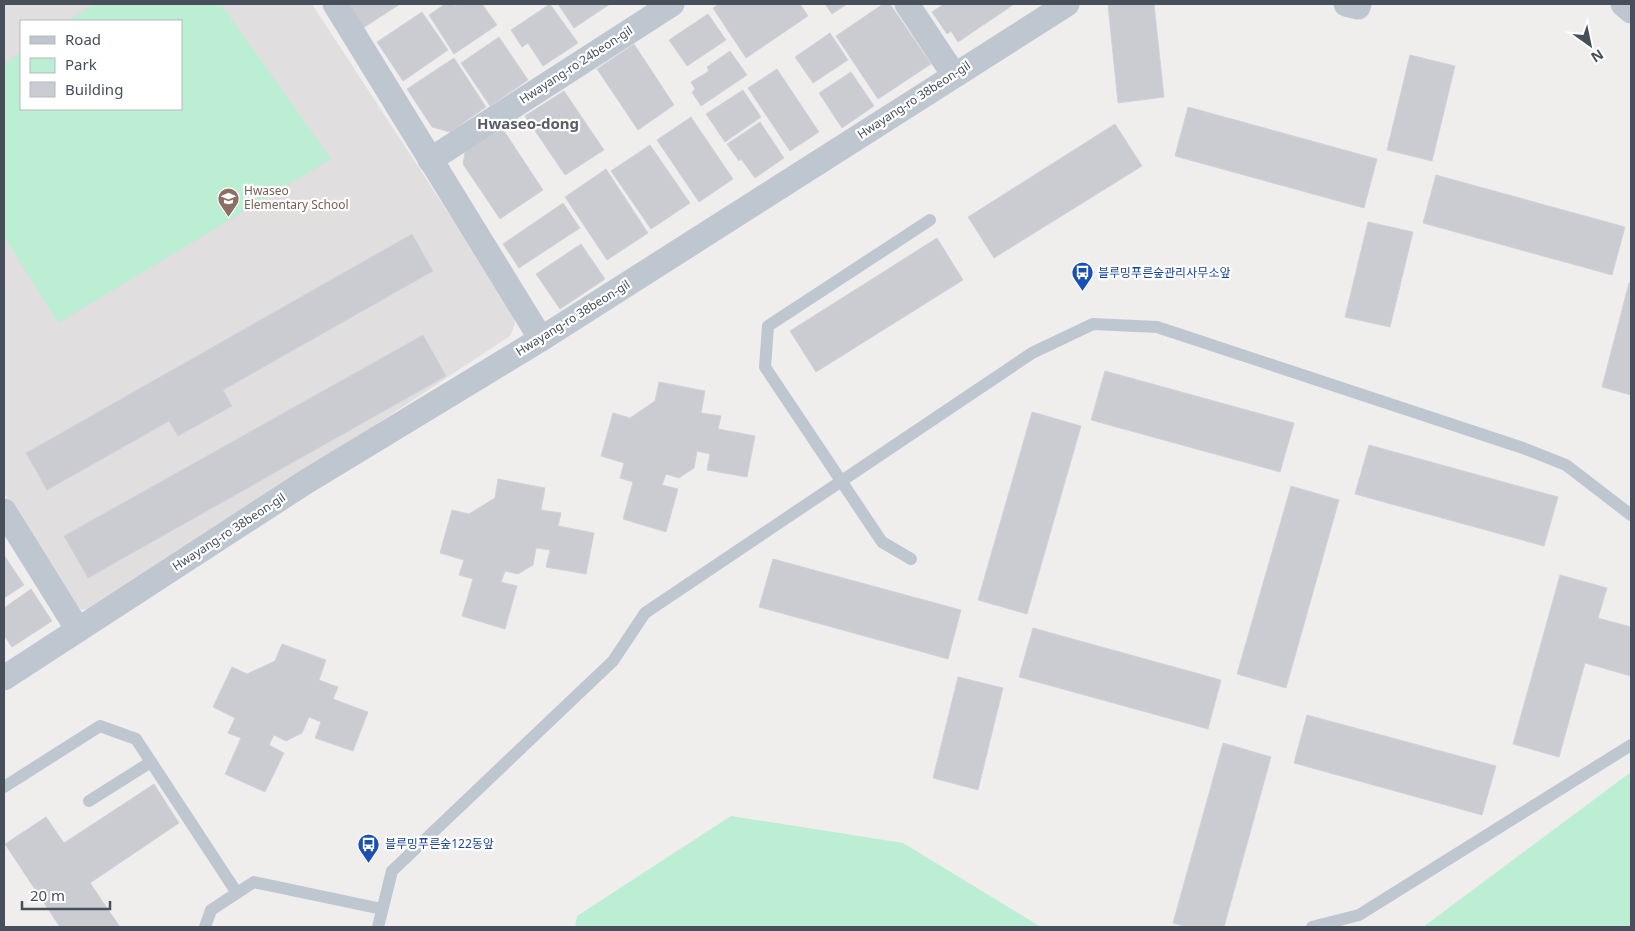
<svg xmlns="http://www.w3.org/2000/svg" width="1635" height="931" font-family="'Noto Sans','Noto Sans KR',sans-serif">
<style>
.education{fill:#e1dedf;fill-rule:evenodd}
.green{fill:#bbeed2}
.building{fill:#caccd2;stroke:#d1d3d9}
.lines{fill:none;stroke-linecap:round;stroke-linejoin:round}
.lane{stroke:#bec7d0;stroke-width:12}
.street{stroke:#bec7d0;stroke-width:25}
.labels{text-anchor:middle;stroke-width:4.5;stroke-linejoin:round;paint-order:stroke}
.street-label{font-size:12px;fill:#464f5a;stroke:#fff}
.education-label{font-size:12px;fill:#785e54;stroke:#fff;text-anchor:start}
.transit-label{font-size:12px;fill:#164399;stroke:#fff;text-anchor:start}
.quarter-label{font-size:15px;font-weight:bold;fill:#5a5d62;stroke:#fff}
</style>
<rect width="100%" height="100%" fill="#f0eded"/>
<path class="education" d="M4 4H312L513 312 515 324 510 336 96 609 75 610 4 493ZM21 21H181V109H21Z"/>
<g class="green">
<path d="M94 4H221L331 159 58 323 4 236V64L21 52V109H181V21H68Z"/>
<path d="M1631 772V927H1423Z"/>
<path d="M731 816 903 843 1041 927H575L577 916Z"/>
</g>
<g class="building">
<path d="M349 4H400L363 28Z"/>
<path d="M445 4H453L455 6 459 4H482L497 25 454 54 429 15Z"/>
<path d="M550 4 578 43 543 66 528 43 522 47 511 30Z"/>
<path d="M558 4H610L574 28Z"/>
<path d="M719 4H800L808 16 746 58 713 8Z"/>
<path d="M825 4H847L832 14Z"/>
<path d="M883 4H890L931 64 878 99 836 36Z"/>
<path d="M944 4H1012L1013 5 958 42 951 31 947 34 932 12Z"/>
<path d="M1123 4H1154L1164 97 1118 103 1108 5Z"/>
<path d="M422 12 448 50 403 81 377 42Z"/>
<path d="M708 14 726 40 687 66 669 40Z"/>
<path d="M830 33 848 60 813 83 795 57Z"/>
<path d="M499 37 528 80 490 106 461 63Z"/>
<path d="M634 44 674 105 638 130 597 69Z"/>
<path d="M730 51 747 75 701 106 692 92 695 89 691 82 709 71 707 67Z"/>
<path d="M1410 55 1455 66 1432 161 1387 150Z"/>
<path d="M454 58 486 107 450 132 432 127 407 89Z"/>
<path d="M777 69 819 132 790 151 748 88Z"/>
<path d="M851 72 874 106 842 128 819 93Z"/>
<path d="M743 90 761 117 725 142 706 114Z"/>
<path d="M564 91 604 150 565 175 525 116Z"/>
<path d="M1188 107 1377 159 1364 208 1175 156Z"/>
<path d="M691 117 733 179 699 202 657 140Z"/>
<path d="M760 122 784 158 755 178 741 159 739 161 727 144Z"/>
<path d="M1115 124 1142 166 994 258 968 217Z"/>
<path d="M502 128 543 190 500 219 463 164 465 152Z"/>
<path d="M650 145 690 203 651 229 611 171Z"/>
<path d="M606 169 648 233 607 260 565 197Z"/>
<path d="M1436 175 1625 227 1612 275 1423 223Z"/>
<path d="M563 203 580 228 519 268 503 244Z"/>
<path d="M1368 222 1413 232 1390 327 1345 317Z"/>
<path d="M412 234 433 271 223 390 232 406 178 436 169 421 47 490 26 453Z"/>
<path d="M937 238 963 280 816 372 790 331Z"/>
<path d="M581 244 605 279 560 309 536 274Z"/>
<path d="M1629 283H1631V395L1602 387Z"/>
<path d="M423 335 446 376 88 578 64 536Z"/>
<path d="M1105 371 1294 423 1280 472 1091 420Z"/>
<path d="M659 382 705 391 701 413 721 416 718 429 755 436 747 477 707 470 710 454 697 451 694 468 679 478 666 474 662 485 678 489 666 532 623 519 633 482 620 478 624 463 601 456 613 413 630 418 655 401Z"/>
<path d="M1032 412 1081 426 1027 614 978 600Z"/>
<path d="M1369 445 1558 497 1544 546 1355 494Z"/>
<path d="M498 479 545 488 541 510 561 513 558 526 594 533 586 574 546 567 550 550 536 548 533 565 518 574 505 571 501 582 517 586 505 629 462 616 473 579 459 575 464 560 440 553 452 510 469 514 495 498Z"/>
<path d="M1291 486 1339 500 1286 688 1237 674Z"/>
<path d="M4 555 24 585 4 598Z"/>
<path d="M773 559 961 610 948 659 759 607Z"/>
<path d="M1560 575 1607 588 1598 618 1631 627V676L1585 663 1559 757 1513 744Z"/>
<path d="M31 589 52 621 12 647 4 635V608Z"/>
<path d="M1033 628 1221 680 1208 729 1019 677Z"/>
<path d="M282 644 326 660 319 680 338 687 333 699 368 712 353 751 315 738 321 722 309 717 302 733 286 741 274 735 269 745 284 753 265 792 225 774 241 738 228 733 235 718 213 707 232 667 247 674 275 661Z"/>
<path d="M958 677 1003 688 978 790 933 778Z"/>
<path d="M1307 715 1496 766 1482 815 1294 763Z"/>
<path d="M1223 743 1271 757 1224 927H1187L1173 923Z"/>
<path d="M154 784 179 823 90 883 120 927H60L5 844 46 817 64 843Z"/>
</g>
<g class="lines">
<g class="lane">
<path d="M911 559 882 542 765 367 768 326 930 220"/>
<path d="M4 787 100 726 136 739 237 893"/>
<path d="M89 801 151 762"/>
<path d="M205 927 211 910 254 882 382 909"/>
<path d="M378 927 392 871 613 661 645 613 1032 353 1093 324 1157 327 1523 448 1566 465 1631 515"/>
<path d="M1312 927 1359 915 1631 745"/>
</g>
<g class="street">
<path d="M335 4 541 339"/>
<path d="M907 4 954 75"/>
<path d="M1346 4 1358 7 1359 4"/>
<path d="M1623 4 1631 11"/>
<path d="M430 160 672 4"/>
<path d="M4 511 78 630"/>
<path d="M4 678 304 483 541 339 1067 4"/>
</g>
</g>
<defs>
<symbol id="school-pin" viewBox="-11 -11 22 30"><path d="M0 17L-7.5 6A9.5 9.5 0 1 1 7.5 6Z" fill="#8d6e63" stroke="#fff"/><path d="M0-5L7-2L0 1L-7-2ZM-4 1L0 2.5L4 1V4Q0 6-4 4Z" fill="#fff"/></symbol>
<symbol id="bus-pin" viewBox="-11 -11 22 30"><path d="M0 17L-7.5 6A9.5 9.5 0 1 1 7.5 6Z" fill="#1a4fb4" stroke="#fff"/><path d="M-5-6H5V4H4V6H2V4H-2V6H-4V4H-5ZM-3.5-4V0h7V-4ZM-3.5 1.2v1.5H-2V1.2ZM2 1.2v1.5H3.5V1.2Z" fill="#fff"/></symbol>
</defs>
<g fill-rule="evenodd">
<use href="#school-pin" x="216" y="186" width="25" height="34"/>
<use href="#bus-pin" x="1070" y="260" width="25" height="34"/>
<use href="#bus-pin" x="356" y="832" width="25" height="34"/>
</g>
<g class="labels">
<g class="street-label">
<text transform="translate(576 65) rotate(-33)" y="4">Hwayang-ro 24beon-gil</text>
<text transform="translate(914 100) rotate(-33)" y="4">Hwayang-ro 38beon-gil</text>
<text transform="translate(573 318) rotate(-32)" y="4">Hwayang-ro 38beon-gil</text>
<text transform="translate(229 532) rotate(-33)" y="4">Hwayang-ro 38beon-gil</text>
</g>
<g class="education-label">
<text x="244" y="195">Hwaseo<tspan x="244" dy="14">Elementary School</tspan></text>
</g>
<g class="transit-label">
<text x="1098" y="277">블루밍푸른숲관리사무소앞</text>
<text x="385" y="848">블루밍푸른숲122동앞</text>
</g>
<g class="quarter-label">
<text x="528" y="129">Hwaseo-dong</text>
</g>
</g>
<rect width="1635" height="931" fill="none" stroke="#464f5a" stroke-width="10"/>
<rect x="20" y="20" width="162" height="90" fill="#ffffff" stroke="#b5b9bd"/>
<rect x="30" y="36" width="25" height="8" fill="#bec7d0" stroke="#b5b9bd"/>
<text x="65" y="45" font-size="15" fill="#464f5a">Road</text>
<rect x="30" y="58" width="25" height="15" fill="#bbeed2" stroke="#b5b9bd"/>
<text x="65" y="70" font-size="15" fill="#464f5a">Park</text>
<rect x="30" y="82" width="25" height="15" fill="#caccd2" stroke="#b5b9bd"/>
<text x="65" y="95" font-size="15" fill="#464f5a">Building</text>
<g transform="translate(1590 45) rotate(147)" stroke="#ffffff" stroke-width="4" paint-order="stroke">
<path d="M0-4L9 19L0 12L-9 19Z" fill="#464f5a"/>
<text y="-8" font-size="14" font-weight="bold" text-anchor="middle" fill="#464f5a">N</text>
</g>
<path d="M22 901v8h88v-8" fill="none" stroke="#464f5a" stroke-width="2.5"/>
<text x="30" y="901" font-size="15" fill="#464f5a" stroke="#ffffff" stroke-width="4" paint-order="stroke">20 m</text>
</svg>
